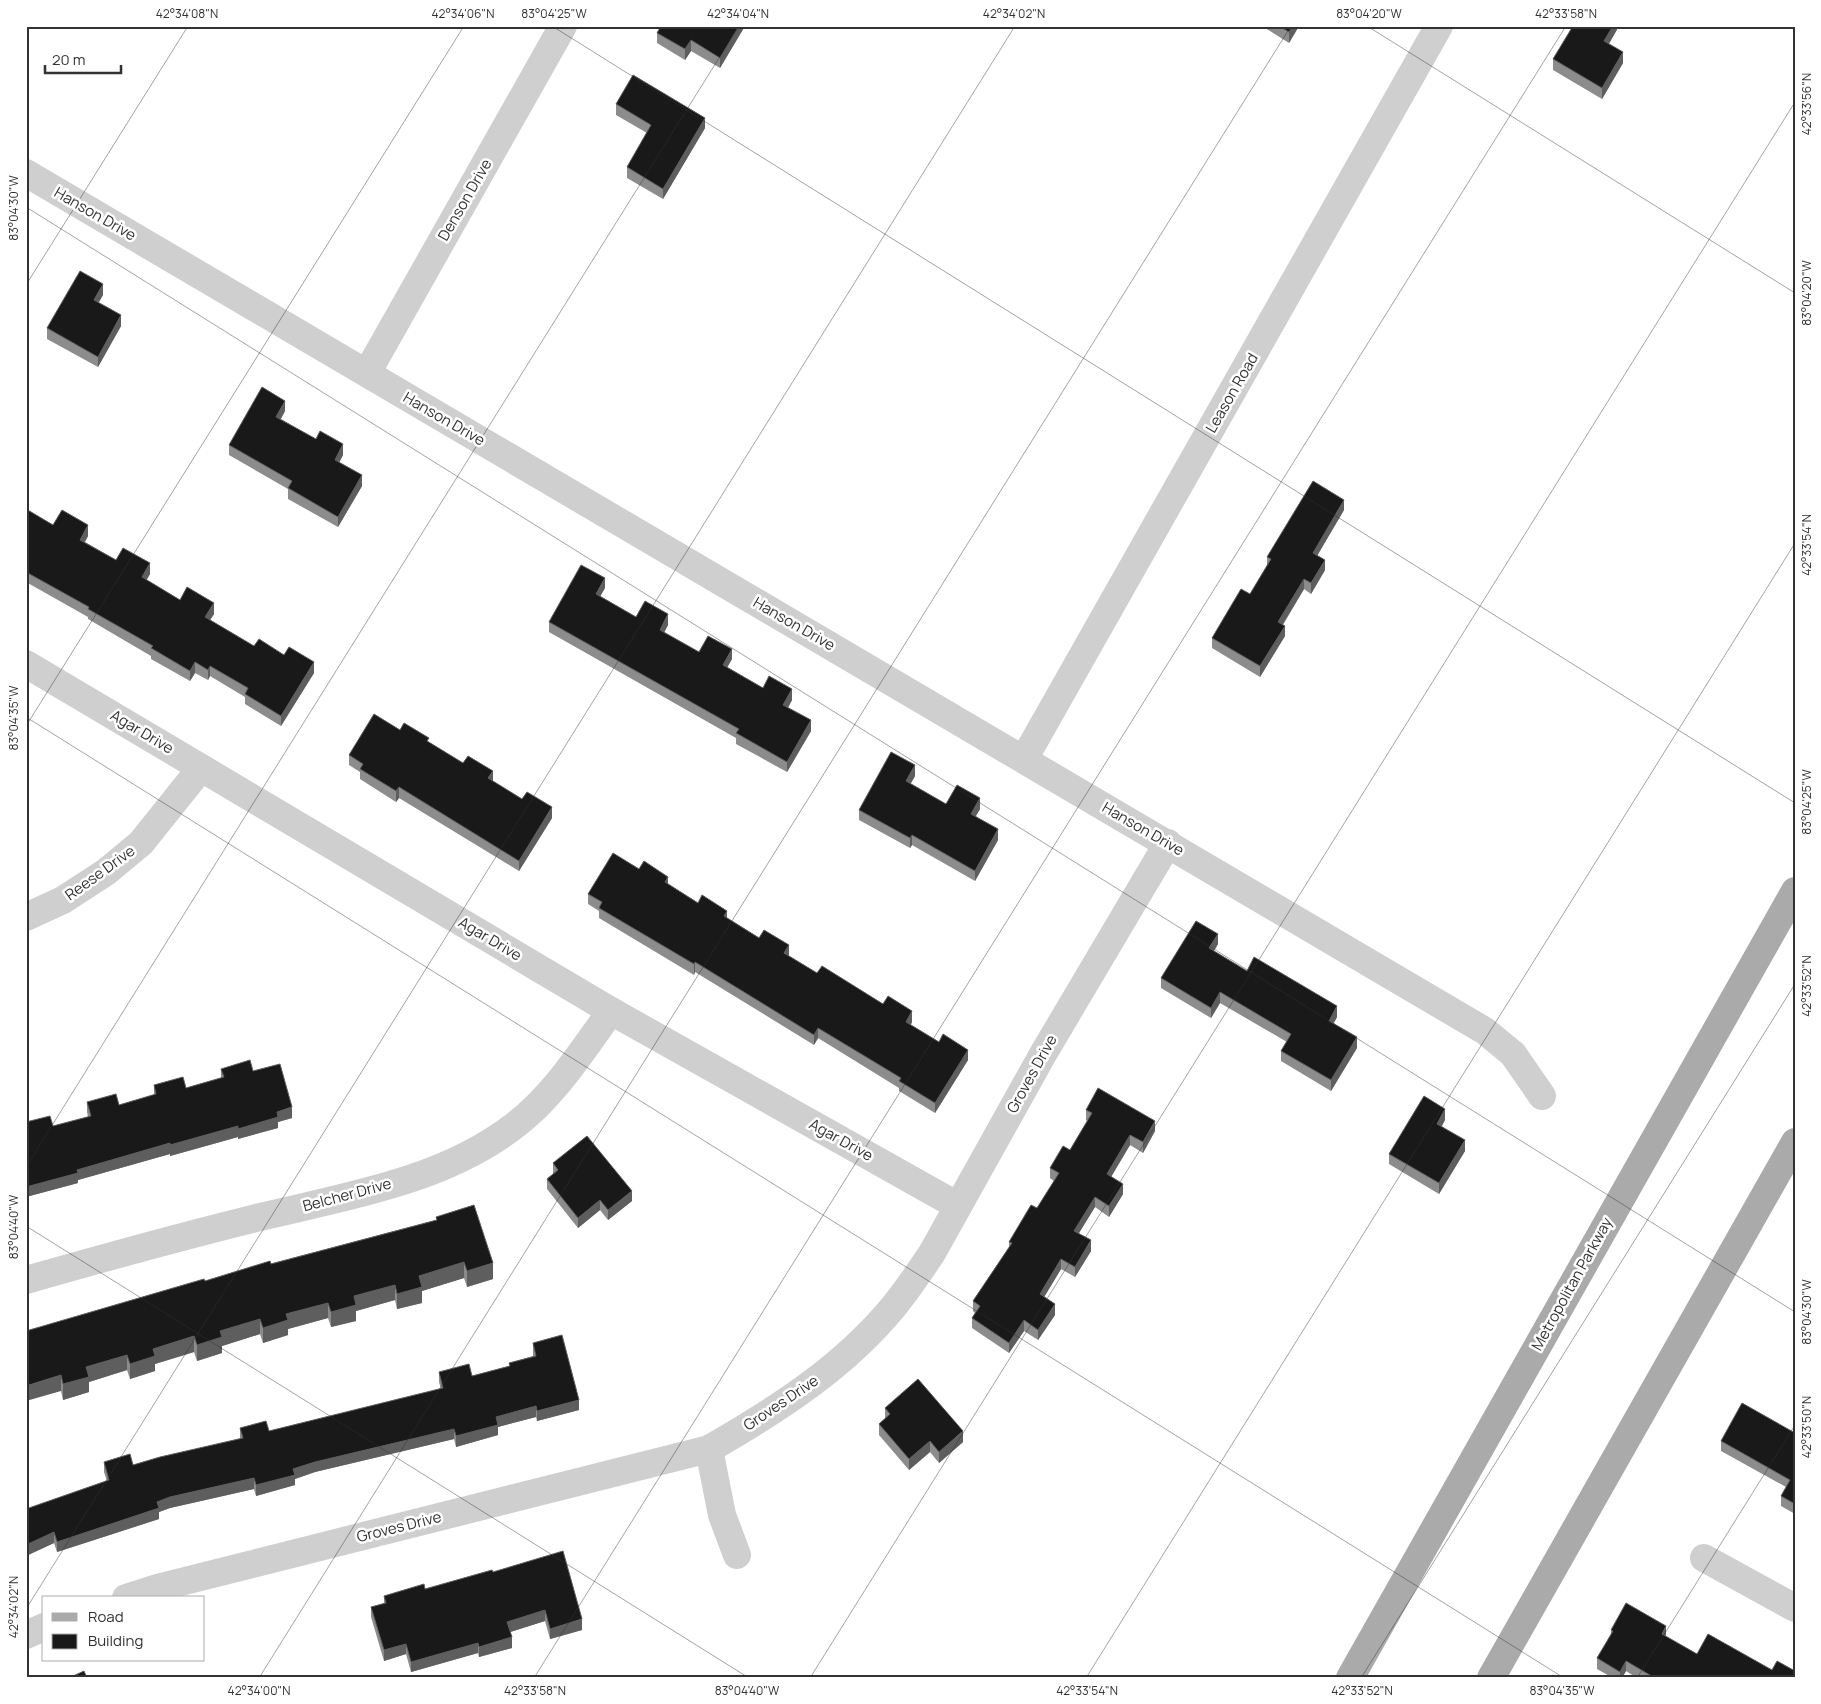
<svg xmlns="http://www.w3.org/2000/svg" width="1821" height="1704" font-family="Manrope,sans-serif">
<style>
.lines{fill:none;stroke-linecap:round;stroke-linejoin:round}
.street{stroke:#cfcfcf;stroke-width:28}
.primary{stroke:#aaa;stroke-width:28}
.wall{fill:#8c8c8c}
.shaded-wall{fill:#5e5e5e}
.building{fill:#191919;stroke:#5e5e5e}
.ticks{fill:none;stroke:#323232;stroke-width:1;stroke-opacity:0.45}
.labels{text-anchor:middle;stroke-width:5;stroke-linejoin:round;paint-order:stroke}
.street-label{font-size:15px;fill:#323232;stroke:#fff}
.neatline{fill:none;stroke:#323232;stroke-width:2}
.ticks-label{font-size:12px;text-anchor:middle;fill:#323232}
</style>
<rect width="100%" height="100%" fill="#fff"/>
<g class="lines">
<g class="street">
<path d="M26 173 1485 1031 1513 1054 1542 1096"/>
<path d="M367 373 563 26"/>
<path d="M26 664 611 1011 958 1206"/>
<path d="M1024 759 1439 26"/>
<path d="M26 917 63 900 106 872 141 843 201 768"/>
<path d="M26 1280C103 1258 179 1237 256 1218 343 1197 441 1182 514 1126 554 1096 582 1051 611 1011"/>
<path d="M709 1449 722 1515 737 1555"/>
<path d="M1704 1558 1795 1608"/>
<path d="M126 1598 157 1588 709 1449C777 1410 844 1367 894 1306 908 1289 920 1271 932 1253L1043 1054 1168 843"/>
<path d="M26 1635 44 1627"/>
</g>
<g class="primary">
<path d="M1350 1678 1795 891"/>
<path d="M1491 1678 1795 1142"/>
</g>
</g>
<g class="wall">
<path d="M661 26H745L720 68 691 51 685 60 657 43V33Z"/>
<path d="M1262 26H1299L1289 43Z"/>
<path d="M1573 26H1619L1609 44 1623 63 1602 99 1553 70V59Z"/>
<path d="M616 104 705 128 663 199 627 178V167L647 133 616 115Z"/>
<path d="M103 295 98 303 121 326 98 367 47 339V328Z"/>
<path d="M285 411 281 419 343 455 339 463 362 486 338 527 288 499V489L229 455V445Z"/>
<path d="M26 509 53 525 88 536 85 542 116 560 150 574 146 580 180 600 214 614 210 620 254 646 314 673 281 726 245 704V697L210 676 208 680 195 673 190 681 151 659V656L88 619V617L26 582Z"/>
<path d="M1344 510 1317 555 1325 570 1311 594 1304 589 1283 625 1285 636 1260 677 1212 648V638L1250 594 1267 566V557Z"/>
<path d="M605 588 600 596 636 617 668 625 664 633 699 652 732 659 727 667 763 688 792 700 788 708 811 731 787 772 736 744V738L549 632V622Z"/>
<path d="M400 730 429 742 552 818 519 871 399 798 396 802 360 779V772L349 765V755Z"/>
<path d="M915 776 910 784 946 804 980 809 976 816 998 840 975 881 912 845 910 848 859 820V810Z"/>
<path d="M639 869 668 885 698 903 727 918 817 973 912 1022 911 1025 968 1060 935 1113 899 1091V1088L818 1038 814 1045 695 972 694 975 599 918V911L588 904V894Z"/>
<path d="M1218 944 1214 951 1247 971 1337 1017 1334 1023 1357 1048 1331 1091 1281 1061V1051L1287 1042 1220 1003 1211 1018 1161 988V978Z"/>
<path d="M221 1069 253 1071 292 1118 278 1122V1128L238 1139V1137L170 1156V1154L78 1180V1183L26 1197V1122L53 1126 88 1117 87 1112V1102L119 1105 154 1095V1085L186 1088 221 1078Z"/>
<path d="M1086 1110 1155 1131 1143 1153 1130 1145 1111 1176 1123 1194 1109 1217 1095 1207 1079 1233 1091 1251 1075 1277 1061 1269 1044 1297 1055 1315 1038 1340 1024 1331 1009 1353 972 1328V1318L975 1313 973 1311V1301L1009 1247V1242L1037 1208 1054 1181 1050 1178V1168L1070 1150 1087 1121 1086 1120Z"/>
<path d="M1445 1120 1442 1126 1465 1151 1439 1194 1389 1164V1154Z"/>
<path d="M553 1163 632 1201 608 1220 600 1210 578 1228 547 1189V1179L553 1174Z"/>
<path d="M436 1217 493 1279 467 1287 464 1278 422 1291V1303L397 1309 395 1300 356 1311V1321L331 1327 328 1318 288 1329V1335L263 1343 260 1334 222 1346V1353L197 1361 194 1352 155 1364V1371L130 1379 127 1370 89 1382V1392L63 1400 61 1391 26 1331 205 1281 436 1220Z"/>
<path d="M1795 1311V1327L1793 1325V1315Z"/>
<path d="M533 1343 579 1410 537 1421 536 1417 498 1427V1435L456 1447 454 1439 315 1472 295 1479V1485L256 1496 254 1489 170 1508 159 1512V1519L57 1552 54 1543 26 1556V1509L107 1481 104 1472V1462L133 1465 240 1439V1428L269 1431 441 1389 439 1382V1372L472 1376 509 1366V1363L533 1356Z"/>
<path d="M885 1408 963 1442 939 1463 930 1452 909 1470 879 1435V1424L885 1419Z"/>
<path d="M1795 1433V1514L1781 1506V1496L1786 1487 1721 1451V1441Z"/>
<path d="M493 1572 582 1630 550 1639 545 1621 510 1632 512 1648 479 1657 478 1653 411 1672 406 1654 384 1661 371 1617V1607L384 1603V1596L425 1589Z"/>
<path d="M1611 1630 1666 1637 1697 1654 1772 1670 1795 1678H1637L1626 1671 1622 1678H1613L1597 1669V1658L1611 1635Z"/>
</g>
<g class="shaded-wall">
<path d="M739 26H745L720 68V58Z"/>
<path d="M1293 26H1299L1289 43V32Z"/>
<path d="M1613 26H1619L1604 52V41Z"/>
<path d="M691 40V51L685 60V49Z"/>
<path d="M1623 52V63L1602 99V88Z"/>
<path d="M705 118V128L663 199V189Z"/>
<path d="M103 284V295L94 311V300Z"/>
<path d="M121 315V326L98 367V357Z"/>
<path d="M285 401V411L276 427V417Z"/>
<path d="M343 444V455L335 470V460Z"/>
<path d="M362 475V486L338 527V517Z"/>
<path d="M1344 500V510L1313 563V553Z"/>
<path d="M88 525V536L80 550V540Z"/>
<path d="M1325 560V570L1311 594V583Z"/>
<path d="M150 563V574L142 588V577Z"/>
<path d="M605 578V588L596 604V594Z"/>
<path d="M1304 579V589L1278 632V622Z"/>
<path d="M214 603V614L205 628V617Z"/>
<path d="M668 614V625L660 640V630Z"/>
<path d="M1285 626V636L1260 677V666Z"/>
<path d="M732 649V659L723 675V665Z"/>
<path d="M195 662V673L190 681V671Z"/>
<path d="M314 662V673L281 726V716Z"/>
<path d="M210 666V676L208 680V670Z"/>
<path d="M792 689V700L783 716V705Z"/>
<path d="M811 720V731L787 772V762Z"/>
<path d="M915 765V776L906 792V781Z"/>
<path d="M493 771V782L488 778Z"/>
<path d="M399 787V798L396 802V791Z"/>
<path d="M980 798V809L971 824V814Z"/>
<path d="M552 807V818L519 871V861Z"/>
<path d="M998 829V840L975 881V871Z"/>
<path d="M912 835V845L910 848V838Z"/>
<path d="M668 877V887L665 882Z"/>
<path d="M727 911V921L724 916Z"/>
<path d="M1218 934V944L1209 959V948Z"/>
<path d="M789 945V956L784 953Z"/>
<path d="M695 962V972L694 975V964Z"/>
<path d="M1220 992V1003L1211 1018V1008Z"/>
<path d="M1337 1006V1017L1329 1031V1021Z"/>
<path d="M912 1011V1022L906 1032V1022Z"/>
<path d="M818 1028V1038L814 1045V1035Z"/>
<path d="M1357 1037V1048L1331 1091V1080Z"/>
<path d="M968 1050V1060L935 1113V1103Z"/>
<path d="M292 1107V1118L278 1122V1128L238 1139V1129L277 1112Z"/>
<path d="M1445 1109V1120L1437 1134V1124Z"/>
<path d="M1155 1121V1131L1143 1153V1142Z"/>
<path d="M238 1126V1137L170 1156V1145Z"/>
<path d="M1130 1135V1145L1107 1184V1174Z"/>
<path d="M1465 1140V1151L1439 1194V1183Z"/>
<path d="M170 1143V1154L78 1180V1183L26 1197V1187L77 1170Z"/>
<path d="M1123 1184V1194L1109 1217V1206Z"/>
<path d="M632 1191V1201L608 1220V1210Z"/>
<path d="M1095 1197V1207L1074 1241V1231Z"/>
<path d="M600 1200V1210L578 1228V1218Z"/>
<path d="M1091 1240V1251L1075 1277V1267Z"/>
<path d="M1061 1259V1269L1040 1304V1294Z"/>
<path d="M464 1262V1278L422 1291V1303L397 1309V1294L419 1276Z"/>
<path d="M493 1263V1279L467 1287V1271Z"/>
<path d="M395 1285V1300L356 1311V1321L331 1327V1312L354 1296Z"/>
<path d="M328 1303V1318L288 1329V1335L263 1343V1328L286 1314Z"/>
<path d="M1055 1304V1315L1038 1340V1330Z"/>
<path d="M260 1319V1334L222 1346V1353L197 1361V1345L220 1331Z"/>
<path d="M1024 1320V1331L1009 1353V1343Z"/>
<path d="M194 1336V1352L155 1364V1371L130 1379V1364L153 1349Z"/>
<path d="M127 1355V1370L89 1382V1392L63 1400V1384L86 1367Z"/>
<path d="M61 1375V1391L26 1401V1386Z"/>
<path d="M579 1400V1410L537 1421V1411Z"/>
<path d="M536 1406V1417L498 1427V1435L456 1447V1436L496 1417Z"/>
<path d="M454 1429V1439L315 1472 295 1479V1485L256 1496V1485L293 1469 315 1462Z"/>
<path d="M963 1431V1442L939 1463V1452Z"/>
<path d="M930 1441V1452L909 1470V1459Z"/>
<path d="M254 1478V1489L170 1508 159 1512V1519L57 1552V1542L170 1497Z"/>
<path d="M54 1532V1543L26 1556V1545Z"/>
<path d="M545 1610V1621L507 1633V1622Z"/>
<path d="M582 1619V1630L550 1639V1629Z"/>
<path d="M1666 1626V1636L1662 1634Z"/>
<path d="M512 1637V1648L479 1657V1647Z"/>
<path d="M478 1643V1653L411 1672V1662Z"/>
<path d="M406 1644V1654L384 1661V1650Z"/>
<path d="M1626 1661V1671L1622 1678H1620V1672Z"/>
</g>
<g class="building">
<path d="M661 26H739L720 58 691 40 685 49 657 33Z"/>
<path d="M1279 26H1293L1289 32Z"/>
<path d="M1573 26H1613L1604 41 1623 52 1602 88 1553 59Z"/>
<path d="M633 75 705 118 663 189 627 167 651 125 616 104Z"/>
<path d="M80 271 103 284 94 300 121 315 98 357 47 328Z"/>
<path d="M262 387 285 401 276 417 316 439 320 431 343 444 335 460 362 475 338 517 288 488 292 481 229 445Z"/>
<path d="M1313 481 1344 500 1313 553 1325 560 1311 583 1304 579 1278 622 1285 626 1260 666 1212 638 1241 589 1250 594 1271 559 1267 557Z"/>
<path d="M26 509 53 525 62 510 88 525 80 540 116 560 123 548 150 563 142 577 180 600 187 587 214 603 205 617 254 646 259 639 284 655 289 647 314 662 281 716 245 694 248 688 210 666 208 670 195 662 190 671 151 648 153 646 88 609 89 607 26 572Z"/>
<path d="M581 565 605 578 596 594 636 617 645 601 668 614 660 630 699 652 708 636 732 649 723 665 763 688 769 676 792 689 783 705 811 720 787 762 736 733 739 729 549 622Z"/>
<path d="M374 714 400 730 404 723 429 738 427 741 463 763 468 756 493 771 488 778 522 799 527 792 552 807 519 861 399 787 396 791 360 769 363 764 349 755Z"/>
<path d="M891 752 915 765 906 781 946 804 957 785 980 798 971 814 998 829 975 871 912 835 910 838 859 810Z"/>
<path d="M613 853 639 869 644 861 668 877 665 882 698 903 702 895 727 911 724 916 759 938 764 930 789 945 784 953 817 973 822 966 883 1004 888 996 912 1011 906 1022 939 1042 943 1034 968 1050 935 1103 899 1081 901 1078 818 1028 814 1035 695 962 694 964 599 908 602 902 588 894Z"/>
<path d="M1196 921 1218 934 1209 948 1247 971 1254 957 1337 1006 1329 1021 1357 1037 1331 1080 1281 1051 1291 1034 1220 992 1211 1008 1161 978Z"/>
<path d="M250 1060 253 1071 280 1064 292 1107 277 1112 278 1117 238 1129V1126L170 1145V1143L77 1170 78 1173 26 1187V1122L50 1116 53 1126 91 1116 87 1102 116 1094 119 1105 156 1094 154 1085 183 1077 186 1088 224 1077 221 1069Z"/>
<path d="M1098 1088 1155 1121 1143 1142 1130 1135 1107 1174 1123 1184 1109 1206 1095 1197 1074 1231 1091 1240 1075 1267 1061 1259 1040 1294 1055 1304 1038 1330 1024 1320 1009 1343 972 1318 980 1306 973 1301 1012 1243 1009 1242 1031 1205 1037 1208 1059 1173 1050 1168 1063 1146 1070 1150 1092 1113 1086 1110Z"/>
<path d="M1424 1096 1445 1109 1437 1124 1465 1140 1439 1183 1389 1154Z"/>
<path d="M587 1136 632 1191 608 1210 600 1200 578 1218 547 1179 558 1170 553 1163Z"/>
<path d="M474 1205 493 1263 467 1271 464 1262 419 1276 422 1287 397 1294 395 1285 354 1296 356 1305 331 1312 328 1303 286 1314 288 1320 263 1328 260 1319 220 1331 222 1337 197 1345 194 1336 153 1349 155 1356 130 1364 127 1355 86 1367 89 1377 63 1384 61 1375 26 1386V1331L204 1279 205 1281 270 1261 271 1264 437 1220 436 1217Z"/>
<path d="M562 1335 579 1400 537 1411 536 1406 496 1417 498 1425 456 1436 454 1429 315 1462 293 1469 295 1475 256 1485 254 1478 170 1497 157 1502 159 1508 57 1542 54 1532 26 1545V1509L109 1480 104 1462 130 1454 133 1465 160 1457 243 1438 240 1428 266 1421 269 1431 443 1388 439 1372 469 1364 472 1376 510 1366 509 1363 536 1356 533 1343Z"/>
<path d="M918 1379 963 1431 939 1452 930 1441 909 1459 879 1424 890 1414 885 1408Z"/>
<path d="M1742 1403 1795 1433V1504L1781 1496 1790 1480 1721 1441Z"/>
<path d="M563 1551 582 1619 550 1629 545 1610 507 1622 512 1637 479 1647 478 1643 411 1662 406 1644 384 1650 371 1607 386 1603 384 1596 424 1584 425 1589 492 1570 493 1572Z"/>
<path d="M1626 1603 1666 1626 1662 1634 1697 1654 1708 1634 1772 1670 1777 1661 1795 1671V1678H1655L1626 1661 1620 1672 1597 1658 1613 1631 1611 1630Z"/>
<path d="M84 1671 87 1678H69Z"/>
</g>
<path class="ticks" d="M552 26 1795 803M1367 26 1795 293M26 207 1795 1312M26 285 188 26M26 717 1564 1678M26 726 464 26M26 1167 739 26M26 1226 749 1678M26 1609 1015 26M259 1678 1291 26M534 1678 1566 26M810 1678 1795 102M1086 1678 1795 543M1361 1678 1795 984M1637 1678 1795 1425"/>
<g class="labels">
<g class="street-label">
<text transform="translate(465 200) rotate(-60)" y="5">Denson Drive</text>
<text transform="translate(95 214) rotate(30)" y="5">Hanson Drive</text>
<text transform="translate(1232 393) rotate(-60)" y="5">Leason Road</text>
<text transform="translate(444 419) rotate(30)" y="5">Hanson Drive</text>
<text transform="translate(794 624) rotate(30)" y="5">Hanson Drive</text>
<text transform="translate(142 732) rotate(31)" y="5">Agar Drive</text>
<text transform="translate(1143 829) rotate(30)" y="5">Hanson Drive</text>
<text transform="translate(100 873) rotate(-36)" y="5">Reese Drive</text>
<text transform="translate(490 939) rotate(31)" y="5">Agar Drive</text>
<text transform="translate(1032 1074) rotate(-61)" y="5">Groves Drive</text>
<text transform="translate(841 1140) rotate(29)" y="5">Agar Drive</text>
<text transform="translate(347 1195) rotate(-15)" y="5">Belcher Drive</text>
<text transform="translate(1572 1284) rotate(-61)" y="5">Metropolitan Parkway</text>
<text transform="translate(781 1403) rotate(-34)" y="5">Groves Drive</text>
<text transform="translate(399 1527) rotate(-14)" y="5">Groves Drive</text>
</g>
</g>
<rect width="1821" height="1704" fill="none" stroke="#ffffff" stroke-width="55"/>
<rect x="42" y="1596" width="162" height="65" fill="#ffffff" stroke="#adadad"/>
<rect x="52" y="1613" width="25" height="8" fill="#aaaaaa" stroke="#adadad"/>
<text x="88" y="1622" font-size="15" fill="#323232">Road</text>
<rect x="52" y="1634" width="25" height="15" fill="#191919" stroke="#adadad"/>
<text x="88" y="1646" font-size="15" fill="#323232">Building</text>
<path d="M45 65v8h76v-8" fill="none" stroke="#323232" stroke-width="2.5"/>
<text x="52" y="65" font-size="15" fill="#323232" stroke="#ffffff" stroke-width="4" paint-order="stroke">20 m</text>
<rect x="28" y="28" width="1766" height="1648" class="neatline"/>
<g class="ticks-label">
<text x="187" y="18">42°34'08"N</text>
<text x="463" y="18">42°34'06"N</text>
<text x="554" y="18">83°04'25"W</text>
<text x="738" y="18">42°34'04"N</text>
<text x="1014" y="18">42°34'02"N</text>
<text x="1369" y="18">83°04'20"W</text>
<text x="1566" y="18">42°33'58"N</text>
<text transform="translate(1807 104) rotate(-90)" y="4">42°33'56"N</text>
<text transform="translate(14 208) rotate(-90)" y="4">83°04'30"W</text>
<text transform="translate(1807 293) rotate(-90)" y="4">83°04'20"W</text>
<text transform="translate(1807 545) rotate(-90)" y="4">42°33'54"N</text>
<text transform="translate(14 718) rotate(-90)" y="4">83°04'35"W</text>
<text transform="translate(1807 802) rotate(-90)" y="4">83°04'25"W</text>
<text transform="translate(1807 986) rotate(-90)" y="4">42°33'52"N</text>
<text transform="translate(14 1227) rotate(-90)" y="4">83°04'40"W</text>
<text transform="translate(1807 1312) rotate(-90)" y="4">83°04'30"W</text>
<text transform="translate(1807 1427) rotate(-90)" y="4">42°33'50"N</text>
<text transform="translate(14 1607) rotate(-90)" y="4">42°34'02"N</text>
<text x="259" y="1695">42°34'00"N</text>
<text x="535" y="1695">42°33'58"N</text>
<text x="747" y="1695">83°04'40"W</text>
<text x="1087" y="1695">42°33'54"N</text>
<text x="1362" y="1695">42°33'52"N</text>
<text x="1562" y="1695">83°04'35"W</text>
</g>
</svg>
